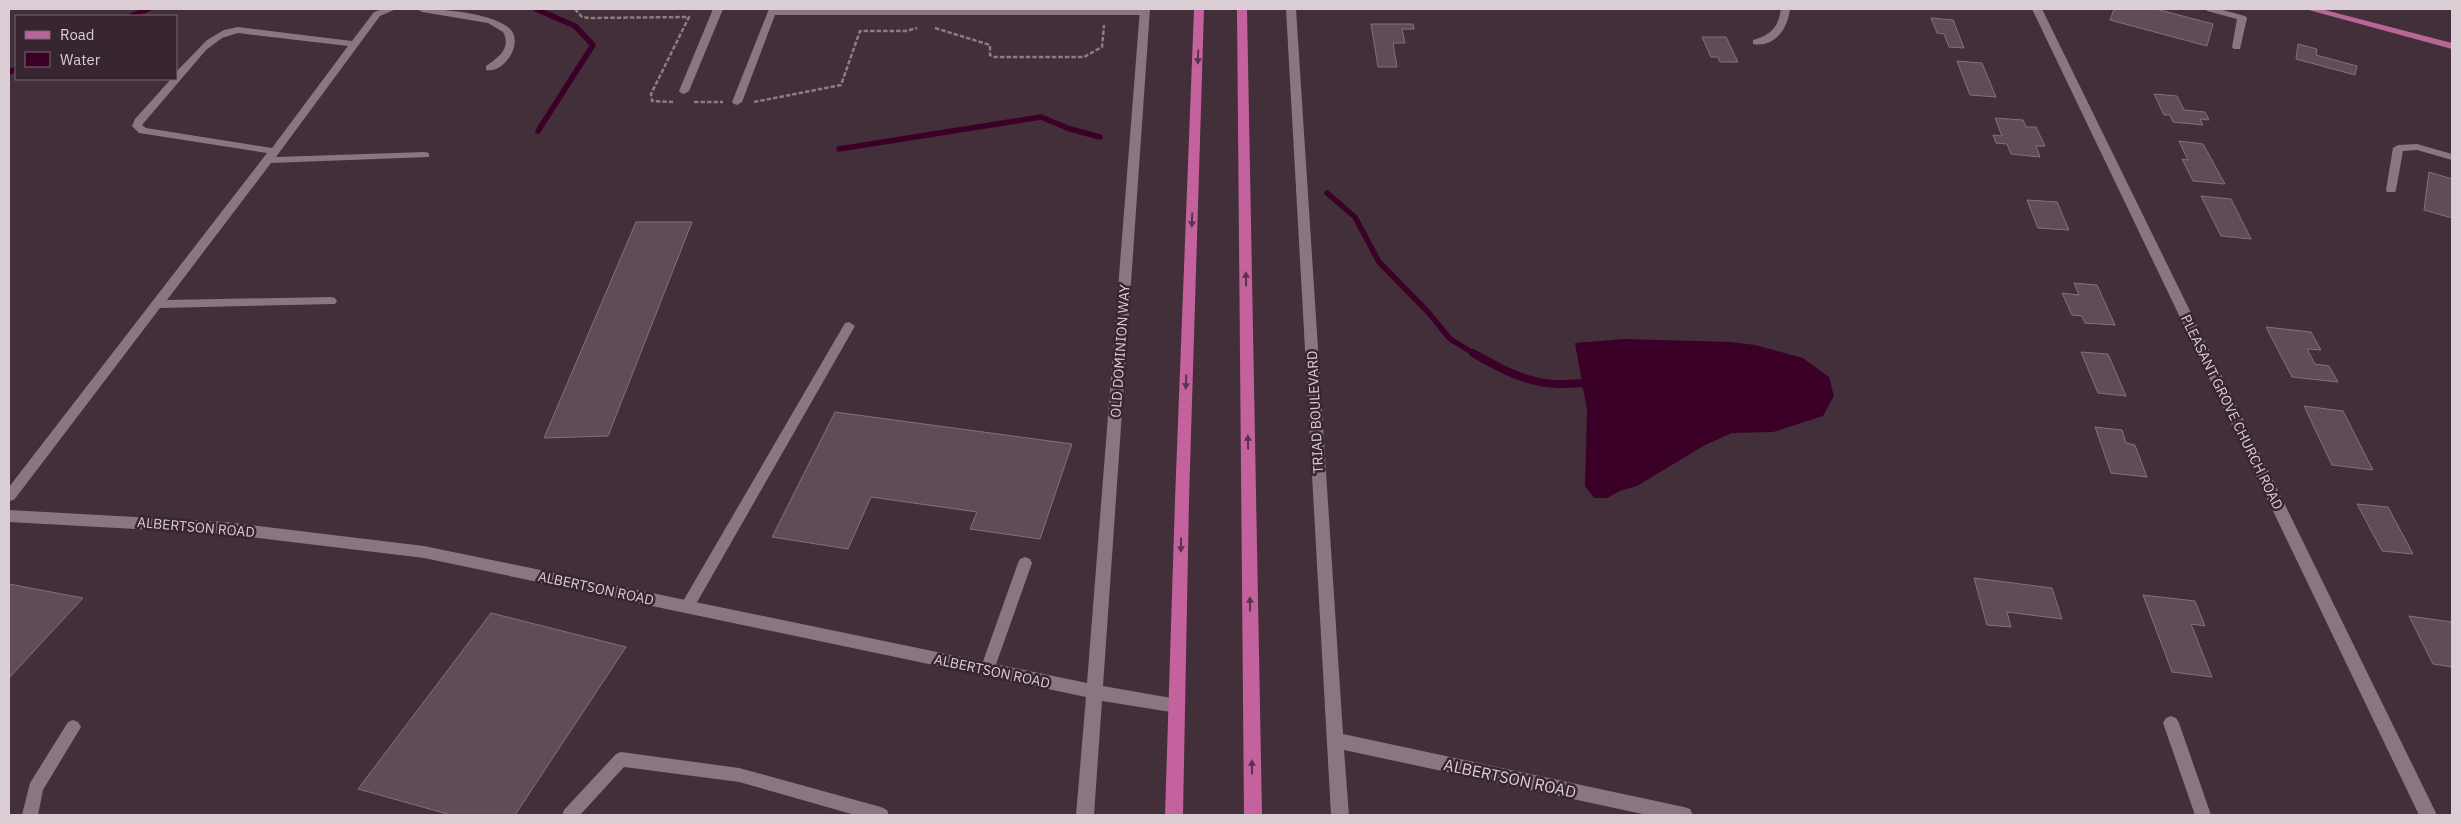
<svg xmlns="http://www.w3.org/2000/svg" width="2461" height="824" font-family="'IBM Plex Sans',sans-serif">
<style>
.water{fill:#3a0027}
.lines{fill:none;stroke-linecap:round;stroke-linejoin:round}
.stream-far1{stroke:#3a0027;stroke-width:5.5}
.stream{stroke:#3a0027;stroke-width:8}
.building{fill:#604c57;stroke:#856f7b}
.path{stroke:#8c7c84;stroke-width:2.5;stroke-dasharray:4.5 2;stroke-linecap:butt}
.service{fill:#8b7581;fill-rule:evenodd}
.minor{fill:#8b7581;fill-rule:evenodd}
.tertiary{fill:#8b7581;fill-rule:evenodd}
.primary{fill:#b66797;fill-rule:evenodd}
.trunk{fill:#c4629e;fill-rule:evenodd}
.oneway{fill:#5a344b}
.labels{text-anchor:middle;stroke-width:5;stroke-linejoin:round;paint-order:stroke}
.street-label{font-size:14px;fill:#daced4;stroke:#37252f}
.near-street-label{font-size:16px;fill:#daced4;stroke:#37252f}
</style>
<rect width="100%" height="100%" fill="#422f39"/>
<path class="water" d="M1624 339 1731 342 1755 345 1803 358 1829 377 1834 396 1823 416 1773 432 1732 433 1705 445 1637 486 1620 491 1607 498H1594L1585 486 1587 410 1575 343Z"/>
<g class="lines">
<g class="stream-far1">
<path d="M536 9 575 26 593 45 538 131"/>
<path d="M131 16 148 9"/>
<path d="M9 72 16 69"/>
<path d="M839 149 1041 117 1070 129 1100 137"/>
<path d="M1327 193 1355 217 1379 262 1428 312 1450 339 1475 354"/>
</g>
<path class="stream" d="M1473 353C1499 368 1526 383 1556 384 1569 385 1579 381 1591 385"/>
</g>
<g class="building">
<path d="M2114 9H2156L2213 24 2207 46 2110 20Z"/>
<path d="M1931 18 1953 20 1964 48 1949 47 1944 34 1937 33Z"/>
<path d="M1371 24H1413L1414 29H1402L1405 43H1393L1397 67H1378Z"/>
<path d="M1702 37H1726L1738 62H1720L1718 57H1711Z"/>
<path d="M2298 44 2317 49 2316 55 2357 66 2355 75 2296 59Z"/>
<path d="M1957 61 1982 63 1996 97 1970 95Z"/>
<path d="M2154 94 2177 96 2184 110 2205 112 2209 120 2200 119 2203 125 2173 122 2170 115H2164Z"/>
<path d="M1995 118 2023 120 2026 127H2036L2045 146H2036L2040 157 2011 154 2007 144 1996 143 1993 135 2002 136Z"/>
<path d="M2179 141 2203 144 2225 184 2193 181 2182 159 2188 160Z"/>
<path d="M2429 172 2452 179V218L2424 210Z"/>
<path d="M2201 196 2231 199 2251 239 2221 236Z"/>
<path d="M2027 200 2057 202 2069 230 2038 228Z"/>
<path d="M636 222H692L608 436 544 438Z"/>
<path d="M2074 283 2097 285 2115 325 2085 323 2082 316 2072 315 2062 293 2079 295Z"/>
<path d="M2266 327 2311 332 2321 350 2307 349 2315 364 2329 366 2338 382 2292 377Z"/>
<path d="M2081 352 2108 354 2126 396 2098 393Z"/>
<path d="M2304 406 2343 411 2373 470 2332 465Z"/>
<path d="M835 412 1072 444 1040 539 970 529 977 512 871 497 848 549 772 537Z"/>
<path d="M2095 427 2122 430 2126 443 2135 445 2147 477 2111 473Z"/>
<path d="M2357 504 2388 507 2413 554 2382 551Z"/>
<path d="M1974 578 2052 588 2062 619 2007 612 2011 627 1987 625Z"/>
<path d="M9 584 83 598 9 678Z"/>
<path d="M2143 595 2195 601 2205 626 2191 624 2212 677 2172 672Z"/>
<path d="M491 613 626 647 515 815H451L358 789Z"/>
<path d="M2409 616 2452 622V667L2433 664Z"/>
</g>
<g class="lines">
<g class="path">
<path d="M575 9 582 17 589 18 689 17 651 94 652 101 673 102"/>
<path d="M935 28 990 45V55L993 57H1084L1102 47 1104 25"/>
<path d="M694 102H723"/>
<path d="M754 102 841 85 860 31H906L917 28"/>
</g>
<g class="service">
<path d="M383 9H396L380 16 276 157 425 152 429 153V157L271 163 167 300 331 297 335 298 337 301 335 304 160 308 14 500 9 501V487L267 153 139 133 132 126 135 119 171 79H176V72L207 40 224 30 238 27 352 41 374 12ZM238 33 348 46 272 148 146 128 142 125 206 50 222 38Z"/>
<path d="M417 9C438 8 497 13 511 30 523 44 504 74 486 70V66C498 58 512 48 503 32L488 23 422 12Z"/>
<path d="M713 9H723L689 91 684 94 681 93 679 91Z"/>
<path d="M769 9H1145L1150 12 1145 15H775L742 102 737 105 734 104 732 102Z"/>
<path d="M1781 9H1790C1788 28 1775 48 1753 44V40C1771 35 1778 28 1781 9Z"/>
<path d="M2206 9H2219L2245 16 2247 18 2240 49H2234L2232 47 2237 19 2207 11Z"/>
<path d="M2417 144 2452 154V160L2417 150 2403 151 2396 190 2395 192H2387L2386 190 2393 148 2398 145Z"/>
<path d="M849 322 855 326 692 611 687 613 682 611 680 607 682 603 845 323Z"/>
<path d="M1025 557 1030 559 1032 563 994 670 992 675 987 676 982 675 980 670 1018 563 1020 559Z"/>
<path d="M2171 716 2176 718 2179 723 2211 815H2195L2163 723 2166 718Z"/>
<path d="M73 720 78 722 81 727 43 790 38 815H22L30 783 68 722Z"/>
<path d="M621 752 739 768 881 807 887 810 889 815H855L739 782 624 767 580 815H562L564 810 616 754Z"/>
</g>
<g class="minor">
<path d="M1140 9H1150L1103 686 1177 699 1183 701 1185 706 1183 711 1177 713 1102 701 1094 815H1076L1086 697 424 558 225 534 9 522V510L225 522 424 546 1087 683Z"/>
<path d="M1286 9H1296L1343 734 1684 807 1690 809 1693 815H1647L1344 750 1349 815H1331Z"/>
</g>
<path class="tertiary" d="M2032 9H2042L2437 815H2419Z"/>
<path class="primary" d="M2305 9H2321L2452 43V49Z"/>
<g class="trunk">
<path d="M1194 9H1204L1189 500 1183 815H1165L1175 500Z"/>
<path d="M1237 9H1247L1262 815H1244Z"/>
</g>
</g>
<defs><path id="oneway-solid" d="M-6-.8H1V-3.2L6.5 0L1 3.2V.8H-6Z" transform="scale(1.25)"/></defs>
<g class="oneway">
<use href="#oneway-solid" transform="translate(1198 57) rotate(92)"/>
<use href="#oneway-solid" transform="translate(1192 220) rotate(92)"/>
<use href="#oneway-solid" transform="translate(1246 279) rotate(-91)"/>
<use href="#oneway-solid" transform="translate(1186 382) rotate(92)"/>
<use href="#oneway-solid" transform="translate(1248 442) rotate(-91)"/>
<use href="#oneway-solid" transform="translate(1181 545) rotate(91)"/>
<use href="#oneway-solid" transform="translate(1250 604) rotate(-91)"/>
<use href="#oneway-solid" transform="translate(1252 767) rotate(-91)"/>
</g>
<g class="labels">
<g class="street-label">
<text transform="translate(1120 351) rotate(-86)" y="5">OLD DOMINION WAY</text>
<text transform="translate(1315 412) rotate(-93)" y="5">TRIAD BOULEVARD</text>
<text transform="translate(2232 412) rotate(64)" y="5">PLEASANT GROVE CHURCH ROAD</text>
<text transform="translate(196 527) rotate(5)" y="5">ALBERTSON ROAD</text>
<text transform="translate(596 588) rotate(12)" y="5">ALBERTSON ROAD</text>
<text transform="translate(992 671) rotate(12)" y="5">ALBERTSON ROAD</text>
</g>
<g class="near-street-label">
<text transform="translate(1510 778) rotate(12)" y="6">ALBERTSON ROAD</text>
</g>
</g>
<rect width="2461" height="824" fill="none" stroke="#daced4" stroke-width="20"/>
<rect x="15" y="15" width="162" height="65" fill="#37252f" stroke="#786971"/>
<rect x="25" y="31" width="25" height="8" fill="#b66797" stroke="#786971"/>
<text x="60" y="40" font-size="15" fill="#daced4">Road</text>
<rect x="25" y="52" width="25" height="15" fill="#3a0027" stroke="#786971"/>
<text x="60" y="65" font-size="15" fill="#daced4">Water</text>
</svg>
